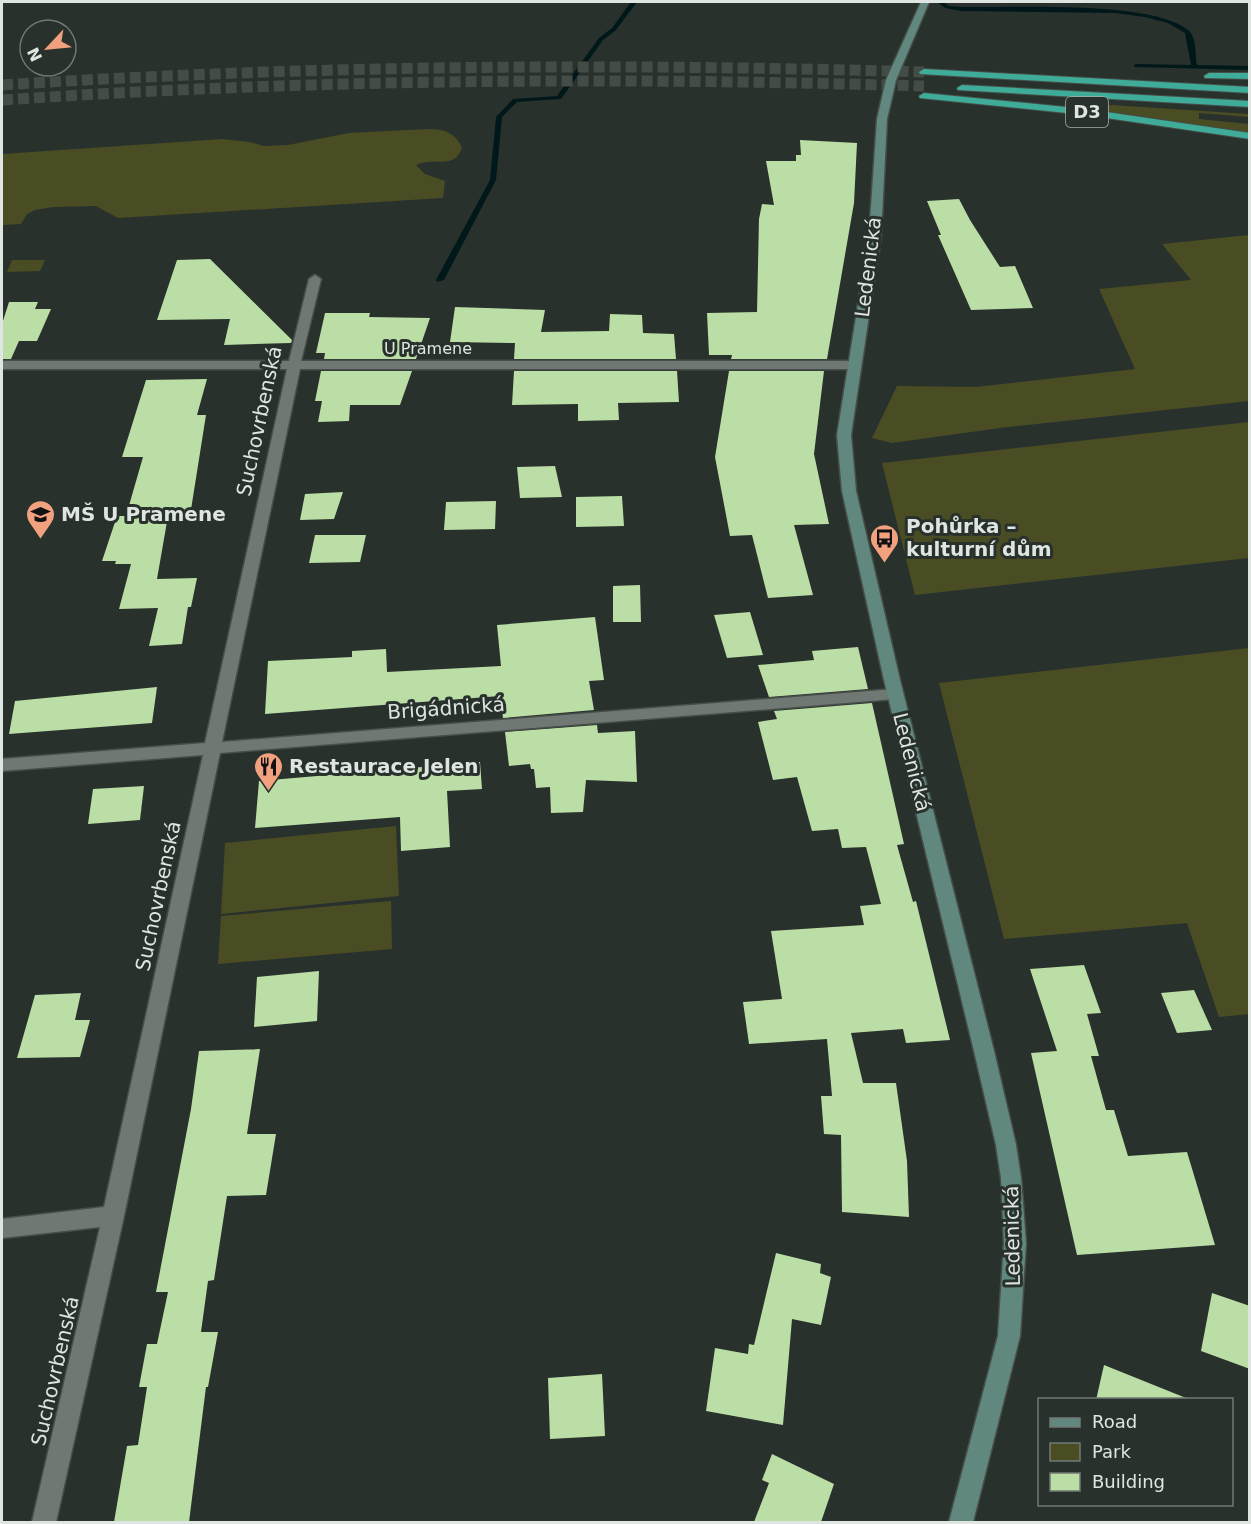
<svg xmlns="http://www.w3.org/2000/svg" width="1251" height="1524" font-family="'DejaVu Sans',sans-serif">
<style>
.green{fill:#4a4c24}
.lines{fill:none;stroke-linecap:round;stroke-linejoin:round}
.stream{fill:#00181a;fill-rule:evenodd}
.building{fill:#badea5}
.motorway-tunnel{stroke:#444c47;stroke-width:11;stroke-dasharray:11 5;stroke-linecap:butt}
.minor-casing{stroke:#474e49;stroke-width:3}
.secondary-casing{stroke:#474e49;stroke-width:3}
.motorway-casing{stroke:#474e49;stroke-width:2}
.minor{fill:#6f7872;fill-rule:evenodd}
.secondary{fill:#60887e;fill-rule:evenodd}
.motorway{fill:#3eac99;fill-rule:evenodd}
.labels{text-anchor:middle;stroke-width:6;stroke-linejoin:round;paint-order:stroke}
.far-street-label{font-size:16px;fill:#dfe5e1;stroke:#29312c}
.shield{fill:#29312c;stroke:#a8afab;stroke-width:1.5}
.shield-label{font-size:18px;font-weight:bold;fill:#dfe5e1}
.street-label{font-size:20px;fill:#dfe5e1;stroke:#29312c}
.poi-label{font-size:20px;font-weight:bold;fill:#dfe5e1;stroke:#29312c;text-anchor:start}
</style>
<rect width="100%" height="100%" fill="#29312c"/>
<g class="green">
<path d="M1066 102 1249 114V117L1199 113V119L1249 124V133L1066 105Z"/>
<path d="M427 129C444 129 454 132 462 147 455 171 435 156 416 165L425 174 445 181 443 198 118 218 96 206 53 207 35 210 27 214 21 224 2 225V154L223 139 250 142 264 146 288 145 349 133Z"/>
<path d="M1249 235V401L1000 428 892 443 872 438 897 386 976 387 1135 369 1099 289 1191 280 1162 244Z"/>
<path d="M12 260H45L40 271 7 272Z"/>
<path d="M1249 422V558L915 595 882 463Z"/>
<path d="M1249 648V1014L1219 1017 1187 923 1004 939 939 683Z"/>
<path d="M396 826 399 896 221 914 225 843Z"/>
<path d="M391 901 392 949 218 964 221 916Z"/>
</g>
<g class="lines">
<g class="stream">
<path d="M631 2H637L616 30 603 40 561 99 517 102 502 117 496 180 444 280 437 282 436 280 490 180 496 117 513 99 557 96 599 38 612 28Z"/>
<path d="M937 2H943L949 6 961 7C1012 8 1151 0 1188 30 1197 37 1195 55 1197 65L1250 66V70L1134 67V65L1136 64 1191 65 1185 33 1168 23 1145 17 1115 13 961 11 945 8Z"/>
</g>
</g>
<g class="building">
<path d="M800 140 857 143 854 203 827 359H731L732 355H709L707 313 757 312 759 219 762 204 774 205 766 161H796V155H801Z"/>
<path d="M959 199 970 220 1000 267 1015 266 1033 308 971 310 938 235H941L927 201Z"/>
<path d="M210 259 292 340 291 343 224 345 230 319 157 320 177 260Z"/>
<path d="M9 302H38L35 309H51L37 341H19L11 359H2V324Z"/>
<path d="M455 307 545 310 541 332 609 331 610 314 642 315 643 333 674 334 676 359H514L515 343 450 342Z"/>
<path d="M325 313H370L369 317 430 318 416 359H324L325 353H316Z"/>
<path d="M321 371H412L400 405H350L349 421 318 422 322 401H315Z"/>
<path d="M514 371H677L679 402 618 403 619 420 578 421V404L512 405Z"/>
<path d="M729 371H824L814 454 829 524 794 525 813 595 768 598 752 535 730 536 715 457Z"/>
<path d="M207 379 197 415H206L190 516H168L157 579 197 578 191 607H188L182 644 149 646 158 608 119 609 131 564H115L116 561H102L117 516H126L143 457H122L146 380Z"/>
<path d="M555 466 562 497 520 498 517 467Z"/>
<path d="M343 492 334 519 300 520 305 494Z"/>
<path d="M622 496 624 526 576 527V497Z"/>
<path d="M496 501 495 529 444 530 446 502Z"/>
<path d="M315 535H366L360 562 309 563Z"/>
<path d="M640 585 641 622H613V586Z"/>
<path d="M750 612 763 655 727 658 714 615Z"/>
<path d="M595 617 604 680 589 681 594 710 503 718 500 696 265 714 268 661 352 657V651L386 649 387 672 501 666 497 625Z"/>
<path d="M858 647 868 689 769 697 758 665 814 660 812 651Z"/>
<path d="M157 687 152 723 9 734 15 701Z"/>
<path d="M872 703 904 844 897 845 913 902 916 901 950 1040 906 1043 903 1029 851 1033 863 1083H896L907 1161 909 1217 842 1212 841 1135 824 1134 821 1096H832L827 1039 749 1044 743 1002 782 999 771 931 864 925 860 906 881 904 866 847 842 848 838 829 812 831 797 777 773 780 758 722 777 719 774 711Z"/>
<path d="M597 725 598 733 635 731 637 782 586 780 583 812 551 813 550 787 536 788 534 769H531L530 764 509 766 505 732Z"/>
<path d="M480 762 482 789 447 791 450 847 401 851 400 817 255 828 259 781Z"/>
<path d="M144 786 140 820 88 824 93 789Z"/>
<path d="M1084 965 1101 1013 1087 1014 1099 1056H1091L1106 1110H1114L1128 1156 1187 1152 1215 1245 1077 1255 1031 1053 1057 1051 1030 969Z"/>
<path d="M319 971 317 1021 254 1027 257 977Z"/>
<path d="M1194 990 1212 1030 1177 1033 1161 993Z"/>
<path d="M81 993 75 1020H90L80 1057 17 1058 35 995Z"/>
<path d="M260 1049 247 1134H276L266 1195 227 1196 214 1280 208 1281 201 1332H218L208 1387H206L189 1522H114L127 1446 138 1445 147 1387H139L147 1344H157L168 1292H156L191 1109 199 1051Z"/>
<path d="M776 1253 821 1264 820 1273 831 1277 821 1325 792 1319 783 1425 706 1411 715 1348 748 1354 749 1344 754 1345Z"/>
<path d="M1212 1293 1250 1306V1369L1201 1351Z"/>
<path d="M1104 1365 1186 1398V1400H1096Z"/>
<path d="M602 1374 605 1436 550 1439 548 1378Z"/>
<path d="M772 1454 834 1484 821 1522H754L769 1483 762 1480Z"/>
</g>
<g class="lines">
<g class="motorway-tunnel">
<path d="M2 85C309 65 616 63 924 72"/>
<path d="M2 100C309 79 616 77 924 86"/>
</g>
<defs>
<path id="minor" d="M315 275 321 279 301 361H854L860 365 854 369H300L222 742 895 689 901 690 903 694 901 698 895 699 220 753 124 1216 56 1522H32L100 1227 2 1238V1219L104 1207 203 755 2 771V759L205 743 287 369H2V361H289L309 279Z"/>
<path id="secondary" d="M921 2H929L896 80 887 119 881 236 851 435 856 491 900 680 994 1051 1016 1145 1021 1178 1026 1243 1020 1336 973 1522H949L998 1336 1004 1243 1001 1178 996 1145 974 1051 884 680 842 491 837 435 869 236 877 119 886 80Z"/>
<g id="motorway">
<path d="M924 69 1250 87V93L920 74 919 72Z"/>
<path d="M1209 73H1250V79L1205 78 1204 76Z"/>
<path d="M962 85 1250 101V107L958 90 957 88Z"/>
<path d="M924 93 1086 109 1250 133V139L1086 115 920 98 919 96Z"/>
</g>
</defs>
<use href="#minor" class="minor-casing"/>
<use href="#secondary" class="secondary-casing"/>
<use href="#motorway" class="motorway-casing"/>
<use href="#minor" class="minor"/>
<use href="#secondary" class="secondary"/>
<use href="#motorway" class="motorway"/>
</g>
<defs>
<symbol id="school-pin" viewBox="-11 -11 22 30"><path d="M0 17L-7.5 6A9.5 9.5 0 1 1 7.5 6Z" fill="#f2a17e" stroke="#29312c"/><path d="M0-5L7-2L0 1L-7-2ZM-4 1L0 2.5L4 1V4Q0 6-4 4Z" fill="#111"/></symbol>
<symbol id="bus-pin" viewBox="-11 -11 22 30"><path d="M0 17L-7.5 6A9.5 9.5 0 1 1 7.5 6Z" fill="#f2a17e" stroke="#29312c"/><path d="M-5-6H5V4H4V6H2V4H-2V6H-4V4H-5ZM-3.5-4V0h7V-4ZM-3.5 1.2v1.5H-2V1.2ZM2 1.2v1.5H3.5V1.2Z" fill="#111"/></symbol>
<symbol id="restaurant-pin" viewBox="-11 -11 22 30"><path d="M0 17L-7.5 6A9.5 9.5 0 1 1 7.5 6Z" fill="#f2a17e" stroke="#29312c"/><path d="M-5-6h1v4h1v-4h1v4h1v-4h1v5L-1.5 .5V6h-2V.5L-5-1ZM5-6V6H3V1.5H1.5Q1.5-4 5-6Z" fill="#111"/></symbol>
</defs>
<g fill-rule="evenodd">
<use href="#school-pin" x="24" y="498" width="33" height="45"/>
<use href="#bus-pin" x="868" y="522" width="33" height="45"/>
<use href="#restaurant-pin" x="252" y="750" width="33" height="45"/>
</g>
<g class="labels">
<g class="far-street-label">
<text x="428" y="354">U Pramene</text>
</g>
<rect class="shield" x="1066" y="97" width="42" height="30" rx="4.5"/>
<g class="shield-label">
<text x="1087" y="118">D3</text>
</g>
<g class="street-label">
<text transform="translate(868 267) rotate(-83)" y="7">Ledenická</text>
<text transform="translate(259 421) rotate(-78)" y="7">Suchovrbenská</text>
<text transform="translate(446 708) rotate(-4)" y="7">Brigádnická</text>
<text transform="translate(912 762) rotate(76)" y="7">Ledenická</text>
<text transform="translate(158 896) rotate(-78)" y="7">Suchovrbenská</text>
<text transform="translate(1012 1236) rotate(-91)" y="7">Ledenická</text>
<text transform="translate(55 1371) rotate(-77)" y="7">Suchovrbenská</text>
</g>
<g class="poi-label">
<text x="61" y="521">MŠ U Pramene</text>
<text x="906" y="533">Pohůrka –<tspan x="906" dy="23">kulturní dům</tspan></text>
<text x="289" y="773">Restaurace Jelen</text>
</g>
</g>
<rect width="1251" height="1524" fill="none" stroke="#dfe5e1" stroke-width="6"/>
<rect x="1038" y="1398" width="195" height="108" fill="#29312c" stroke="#727974" stroke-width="1.5"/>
<rect x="1050" y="1418" width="30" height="9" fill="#60887e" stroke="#727974" stroke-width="1.5"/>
<text x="1092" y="1428" font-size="18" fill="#dfe5e1">Road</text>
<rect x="1050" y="1443" width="30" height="18" fill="#4a4c24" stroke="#727974" stroke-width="1.5"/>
<text x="1092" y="1458" font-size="18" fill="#dfe5e1">Park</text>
<rect x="1050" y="1473" width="30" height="18" fill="#badea5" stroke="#727974" stroke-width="1.5"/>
<text x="1092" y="1488" font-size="18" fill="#dfe5e1">Building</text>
<g transform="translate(48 48) rotate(244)"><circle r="28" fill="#29312c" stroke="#727974" stroke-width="1.5"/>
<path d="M0-4.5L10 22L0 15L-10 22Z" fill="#f2a17e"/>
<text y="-9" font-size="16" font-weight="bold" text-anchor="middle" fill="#dfe5e1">N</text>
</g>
</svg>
